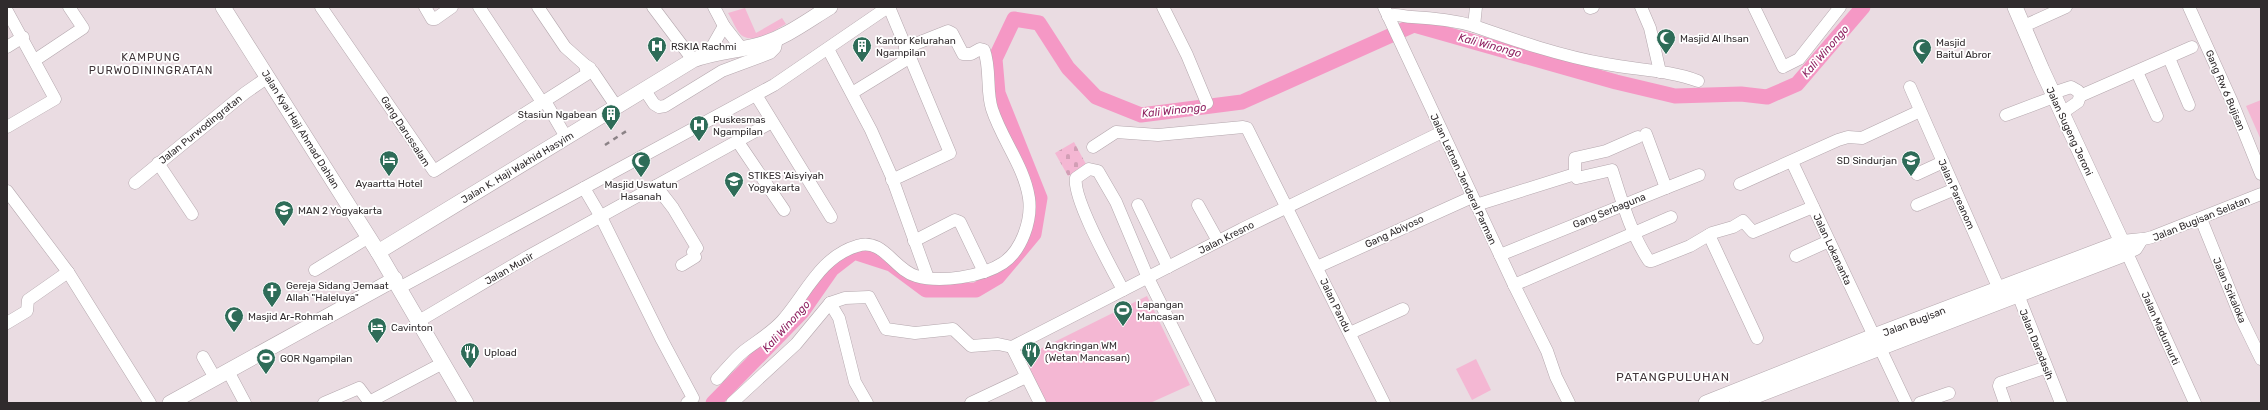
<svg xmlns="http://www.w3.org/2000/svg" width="2268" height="410" font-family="Rubik,sans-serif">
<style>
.grass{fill:#f4b7d3}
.cemetery{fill:url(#cemetery-stones)}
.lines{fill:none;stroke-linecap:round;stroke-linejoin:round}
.river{stroke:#f598c5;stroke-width:15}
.minor-casing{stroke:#b4a7ad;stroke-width:13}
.major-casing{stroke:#b4a7ad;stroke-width:16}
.minor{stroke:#fff;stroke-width:12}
.major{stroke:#fff;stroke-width:15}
.rail{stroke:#8b8286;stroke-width:2.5;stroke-dasharray:5 5;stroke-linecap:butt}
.labels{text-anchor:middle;stroke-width:3.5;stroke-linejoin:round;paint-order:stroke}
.poi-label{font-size:10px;fill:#302b2d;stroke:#fff;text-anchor:start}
.street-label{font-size:10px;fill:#302b2d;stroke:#fff}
.water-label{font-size:11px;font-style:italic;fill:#902563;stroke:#fff}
.neighbourhood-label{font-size:11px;letter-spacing:1px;fill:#403539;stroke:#fff}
.quarter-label{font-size:12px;letter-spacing:1px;fill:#403539;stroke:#fff}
</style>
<defs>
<pattern id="cemetery-stones" width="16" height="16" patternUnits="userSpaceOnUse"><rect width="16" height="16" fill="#f4b7d3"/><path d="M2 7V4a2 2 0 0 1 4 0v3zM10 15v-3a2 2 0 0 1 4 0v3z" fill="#d29eb5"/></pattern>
</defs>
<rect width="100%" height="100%" fill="#eadce2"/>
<g class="grass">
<path d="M745 8 756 33 782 18 786 24C775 30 754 45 741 35 736 30 732 19 728 13Z"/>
<path d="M2261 100V140L2246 106Z"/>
<path d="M1147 296 1190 385 1150 403H1045L1022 358Z"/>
<path d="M1476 359 1491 390 1472 400 1456 369Z"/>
</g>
<path class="cemetery" d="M1074 142 1087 166 1068 176 1055 153Z"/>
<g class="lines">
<path class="river" d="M713 403 802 312 832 269 854 252 891 264 926 290H976L998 277 1034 234 1040 198 998 93 995 59 1014 19 1039 23 1068 68 1096 97 1141 115 1242 102 1414 25 1616 82 1675 96 1741 94 1767 97 1797 84 1863 7"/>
<defs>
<g id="minor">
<path d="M321 7 434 171 587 74 585 65 590 68"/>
<path d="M425 7 432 19H435L452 7"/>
<path d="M479 7 542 102"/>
<path d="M538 7 565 47 593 72 616 106"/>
<path d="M653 7 693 60"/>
<path d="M714 7 724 26 742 49"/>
<path d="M889 7 950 153 892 180"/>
<path d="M1163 7 1187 55 1207 103"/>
<path d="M1384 7 1514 285 1547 351 1556 377 1569 403"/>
<path d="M1641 7 1650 28 1660 72"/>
<path d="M1754 7 1783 67 1799 59 1840 7"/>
<path d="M2189 7 2232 102 2261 174"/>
<path d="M1590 8 1593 7"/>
<path d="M7 11 55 99 7 127"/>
<path d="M1388 16C1397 13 1403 17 1412 17 1434 18 1453 20 1474 26L1476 7"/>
<path d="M1474 26C1517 41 1561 56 1606 64 1636 70 1669 70 1698 81"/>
<path d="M2024 26 2066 7"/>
<path d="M7 47 23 37"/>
<path d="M828 49 871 130 891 175 928 278"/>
<path d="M708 54 724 26"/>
<path d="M2169 58 2189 105"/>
<path d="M35 60 83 28 69 7"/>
<path d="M2137 72 2157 116"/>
<path d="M1910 87 2002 296"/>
<path d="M644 89 654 104 659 107 665 106 722 71 770 53 775 48 777 39"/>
<path d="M852 93 909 58"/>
<path d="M2053 93 2071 87 2078 91 2080 96 2078 102 2062 113"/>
<path d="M756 95 831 217"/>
<path d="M2080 96 2192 47"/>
<path d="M545 101 566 137"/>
<path d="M2006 115 2054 97"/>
<path d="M738 142 784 210"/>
<path d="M1093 147 1116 132 1158 135 1243 127 1247 128 1384 403"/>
<path d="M1792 162 1874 336"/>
<path d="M158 163 192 214"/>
<path d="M1575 174V158L1606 151 1638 137"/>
<path d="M1917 174 1943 162"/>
<path d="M135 183 245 93 268 77"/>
<path d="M1740 184 1838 140 1848 137 1862 138 1920 111"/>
<path d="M656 186 673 208 697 248 693 252 695 257 682 265"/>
<path d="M584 188 601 217 662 340 693 398 687 403"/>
<path d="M1666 188 1699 175"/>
<path d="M7 191 68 272 150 403"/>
<path d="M1138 205 1168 267"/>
<path d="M1198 205 1218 241"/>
<path d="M1476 205 1575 174 1577 178 1612 170C1622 201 1631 234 1649 261H1652L1690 246 1712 233 1733 227 1743 221 1753 232 1813 207"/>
<path d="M1917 205 1955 189"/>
<path d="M2201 219 2241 318 2261 359"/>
<path d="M1709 235 1757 338"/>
<path d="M914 241 955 220 960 222 984 272"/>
<path d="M2141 241 2136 249 2127 253 2195 403"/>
<path d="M2122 242C2132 238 2141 241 2152 237L2261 194"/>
<path d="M1500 255 1666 188 1646 134"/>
<path d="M1796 256 1829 241"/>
<path d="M1317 267 1472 197"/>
<path d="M315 270 369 237"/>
<path d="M1514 285 1671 217"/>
<path d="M2015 287 2061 403"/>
<path d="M399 288 774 85 888 7"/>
<path d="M1123 290C1112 269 1072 198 1076 178L1089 169 1098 171 1116 202 1148 278 1210 403"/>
<path d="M830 303 839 318 855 382 867 403"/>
<path d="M419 321 527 257 772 122"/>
<path d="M7 323 27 311 28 300 68 272"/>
<path d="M1350 333 1403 309"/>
<path d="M1012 347 1242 229 1442 132"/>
<path d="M1012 347 1040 403"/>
<path d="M1880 348 1906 403"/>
<path d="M203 357 215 378"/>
<path d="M228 371 245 403"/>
<path d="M717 379C726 370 734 359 744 351 757 341 771 333 782 321 806 294 820 257 857 246 883 237 894 270 916 276 940 283 982 277 1003 263 1022 250 1032 220 1029 198 1024 166 1002 140 992 109 986 91 991 69 984 50L980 49 971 54H963L952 33 948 31 905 48"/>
<path d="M324 403 359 388 368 400 371 401 443 363"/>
<path d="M732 403 796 344 830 303 845 298 869 297 886 329 915 333 953 329 971 346 998 344 1012 347"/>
<path d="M971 403 1026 377"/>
<path d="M1920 403 1949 393"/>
<path d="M2005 403 1999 386 2000 383 2041 369"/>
</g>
<g id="major">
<path d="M223 7 378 252 466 403"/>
<path d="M378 252 693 60C714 52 737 51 759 45 785 38 807 21 830 7"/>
<path d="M170 403 395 279"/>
<path d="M1706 403 1874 336 2122 242"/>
<path d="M1737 403 2127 253 2042 70 2015 7"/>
</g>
</defs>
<use href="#minor" class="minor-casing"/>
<use href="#major" class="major-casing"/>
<use href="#minor" class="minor"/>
<use href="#major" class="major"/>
<path class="rail" d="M605 145 628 130"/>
</g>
<defs>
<symbol id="mosque-pin" viewBox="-11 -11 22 30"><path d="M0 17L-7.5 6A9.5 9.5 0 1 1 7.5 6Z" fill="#2e6c58" stroke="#fff"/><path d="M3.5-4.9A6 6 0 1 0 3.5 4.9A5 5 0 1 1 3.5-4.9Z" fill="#fff"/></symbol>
<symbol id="hospital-pin" viewBox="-11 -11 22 30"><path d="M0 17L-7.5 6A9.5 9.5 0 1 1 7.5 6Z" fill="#2e6c58" stroke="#fff"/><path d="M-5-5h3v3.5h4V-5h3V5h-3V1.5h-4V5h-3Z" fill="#fff"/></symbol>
<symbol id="building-pin" viewBox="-11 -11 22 30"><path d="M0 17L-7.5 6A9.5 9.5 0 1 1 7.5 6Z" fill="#2e6c58" stroke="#fff"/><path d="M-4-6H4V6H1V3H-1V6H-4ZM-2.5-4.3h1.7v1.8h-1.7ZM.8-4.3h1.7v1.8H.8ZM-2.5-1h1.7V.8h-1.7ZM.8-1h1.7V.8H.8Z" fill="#fff"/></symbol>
<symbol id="hotel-pin" viewBox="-11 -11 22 30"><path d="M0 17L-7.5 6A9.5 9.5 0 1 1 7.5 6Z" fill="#2e6c58" stroke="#fff"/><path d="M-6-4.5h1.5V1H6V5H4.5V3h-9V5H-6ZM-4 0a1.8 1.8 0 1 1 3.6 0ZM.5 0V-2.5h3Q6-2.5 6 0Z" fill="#fff"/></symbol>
<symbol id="school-pin" viewBox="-11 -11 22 30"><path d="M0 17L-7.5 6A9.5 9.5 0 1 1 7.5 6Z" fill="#2e6c58" stroke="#fff"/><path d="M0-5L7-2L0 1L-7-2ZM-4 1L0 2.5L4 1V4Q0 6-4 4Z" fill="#fff"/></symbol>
<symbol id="university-pin" viewBox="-11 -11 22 30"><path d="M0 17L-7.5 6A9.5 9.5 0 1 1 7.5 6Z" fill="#2e6c58" stroke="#fff"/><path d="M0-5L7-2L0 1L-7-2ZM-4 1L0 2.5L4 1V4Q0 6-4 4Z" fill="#fff"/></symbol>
<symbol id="church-pin" viewBox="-11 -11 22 30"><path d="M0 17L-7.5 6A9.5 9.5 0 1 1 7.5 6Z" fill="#2e6c58" stroke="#fff"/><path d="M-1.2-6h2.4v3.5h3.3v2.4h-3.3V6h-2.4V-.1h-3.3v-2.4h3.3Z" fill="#fff"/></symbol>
<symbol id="stadium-pin" viewBox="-11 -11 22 30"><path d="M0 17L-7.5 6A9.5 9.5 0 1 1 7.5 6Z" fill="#2e6c58" stroke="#fff"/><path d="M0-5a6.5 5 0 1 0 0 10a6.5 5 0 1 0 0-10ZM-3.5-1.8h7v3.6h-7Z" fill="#fff"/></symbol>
<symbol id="restaurant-pin" viewBox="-11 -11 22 30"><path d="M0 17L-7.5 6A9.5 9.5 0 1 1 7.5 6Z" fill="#2e6c58" stroke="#fff"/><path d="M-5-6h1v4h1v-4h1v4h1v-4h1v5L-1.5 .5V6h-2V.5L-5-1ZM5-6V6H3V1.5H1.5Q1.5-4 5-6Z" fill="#fff"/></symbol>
</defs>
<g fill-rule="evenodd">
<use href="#mosque-pin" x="1655" y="27" width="22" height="30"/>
<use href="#hospital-pin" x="646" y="35" width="22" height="30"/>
<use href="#building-pin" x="851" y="35" width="22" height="30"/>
<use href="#mosque-pin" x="1911" y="37" width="22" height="30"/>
<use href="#building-pin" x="600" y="103" width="22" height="30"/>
<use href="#hospital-pin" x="688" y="114" width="22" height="30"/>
<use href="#hotel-pin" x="378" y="149" width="22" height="30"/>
<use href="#school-pin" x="1900" y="149" width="22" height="30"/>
<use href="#mosque-pin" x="630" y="150" width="22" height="30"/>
<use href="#university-pin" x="723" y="170" width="22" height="30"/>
<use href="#school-pin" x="273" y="199" width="22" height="30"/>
<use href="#church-pin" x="261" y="280" width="22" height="30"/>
<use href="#stadium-pin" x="1112" y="299" width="22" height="30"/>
<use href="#mosque-pin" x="223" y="305" width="22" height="30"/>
<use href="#hotel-pin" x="366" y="316" width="22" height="30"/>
<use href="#restaurant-pin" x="1020" y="340" width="22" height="30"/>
<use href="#restaurant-pin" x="459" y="341" width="22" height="30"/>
<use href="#stadium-pin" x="255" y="347" width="22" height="30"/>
</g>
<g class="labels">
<g class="poi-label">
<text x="1680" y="42">Masjid Al Ihsan</text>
<text x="876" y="44">Kantor Kelurahan<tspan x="876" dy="12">Ngampilan</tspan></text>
<text x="1936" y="46">Masjid<tspan x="1936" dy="12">Baitul Abror</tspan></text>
<text x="671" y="50">RSKIA Rachmi</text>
<text x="597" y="118" text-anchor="end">Stasiun Ngabean</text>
<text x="713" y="123">Puskesmas<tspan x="713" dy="12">Ngampilan</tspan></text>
<text x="1897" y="164" text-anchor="end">SD Sindurjan</text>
<text x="748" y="179">STIKES 'Aisyiyah<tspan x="748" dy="12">Yogyakarta</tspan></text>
<text x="389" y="187" text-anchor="middle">Ayaartta Hotel</text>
<text x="641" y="188" text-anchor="middle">Masjid Uswatun<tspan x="641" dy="12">Hasanah</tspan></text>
<text x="298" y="214">MAN 2 Yogyakarta</text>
<text x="286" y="289">Gereja Sidang Jemaat<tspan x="286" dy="12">Allah "Haleluya"</tspan></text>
<text x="1137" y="308">Lapangan<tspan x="1137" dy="12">Mancasan</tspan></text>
<text x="248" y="320">Masjid Ar-Rohmah</text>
<text x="391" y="331">Cavinton</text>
<text x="1045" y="349">Angkringan WM<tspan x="1045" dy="12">(Wetan Mancasan)</tspan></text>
<text x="484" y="356">Upload</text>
<text x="280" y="362">GOR Ngampilan</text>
</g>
<g class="street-label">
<text transform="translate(2226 90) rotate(67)" y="4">Gang Rw 6 Bujisan</text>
<text transform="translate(200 129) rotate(-39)" y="4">Jalan Purwodingratan</text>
<text transform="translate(301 129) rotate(58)" y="4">Jalan Kyai Haji Ahmad Dahlan</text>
<text transform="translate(406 131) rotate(57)" y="4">Gang Darussalam</text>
<text transform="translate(2070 131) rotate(65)" y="4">Jalan Sugeng Jeroni</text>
<text transform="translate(517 167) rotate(-31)" y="4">Jalan K. Haji Wakhid Hasyim</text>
<text transform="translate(1464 179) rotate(65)" y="4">Jalan Letnan Jenderal Parman</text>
<text transform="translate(1957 194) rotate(66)" y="4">Jalan Pareanom</text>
<text transform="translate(1609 210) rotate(-22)" y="4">Gang Serbaguna</text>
<text transform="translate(2201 218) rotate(-22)" y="4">Jalan Bugisan Selatan</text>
<text transform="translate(1394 231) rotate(-25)" y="4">Gang Abiyoso</text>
<text transform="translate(1226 237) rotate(-27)" y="4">Jalan Kresno</text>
<text transform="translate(1833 249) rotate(65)" y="4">Jalan Lokananta</text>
<text transform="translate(509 268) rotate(-30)" y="4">Jalan Munir</text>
<text transform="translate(2230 290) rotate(67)" y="4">Jalan Srikaloka</text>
<text transform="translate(1336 305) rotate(64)" y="4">Jalan Pandu</text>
<text transform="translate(1914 321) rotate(-21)" y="4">Jalan Bugisan</text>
<text transform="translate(2161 328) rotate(66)" y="4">Jalan Madumurti</text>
<text transform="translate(2037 344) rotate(68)" y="4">Jalan Daradasih</text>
</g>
<g class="water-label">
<text transform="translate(1490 45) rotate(15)" y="4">Kali Winongo</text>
<text transform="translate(1825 51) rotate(-49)" y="4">Kali Winongo</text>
<text transform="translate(1174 110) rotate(-6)" y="4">Kali Winongo</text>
<text transform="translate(786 326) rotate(-48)" y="4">Kali Winongo</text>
</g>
<g class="neighbourhood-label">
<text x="151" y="61">KAMPUNG<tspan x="151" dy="13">PURWODININGRATAN</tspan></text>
</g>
<g class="quarter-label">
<text x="1673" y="381">PATANGPULUHAN</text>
</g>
</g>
<rect width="2268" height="410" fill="none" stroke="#302b2d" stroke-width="16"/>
</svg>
